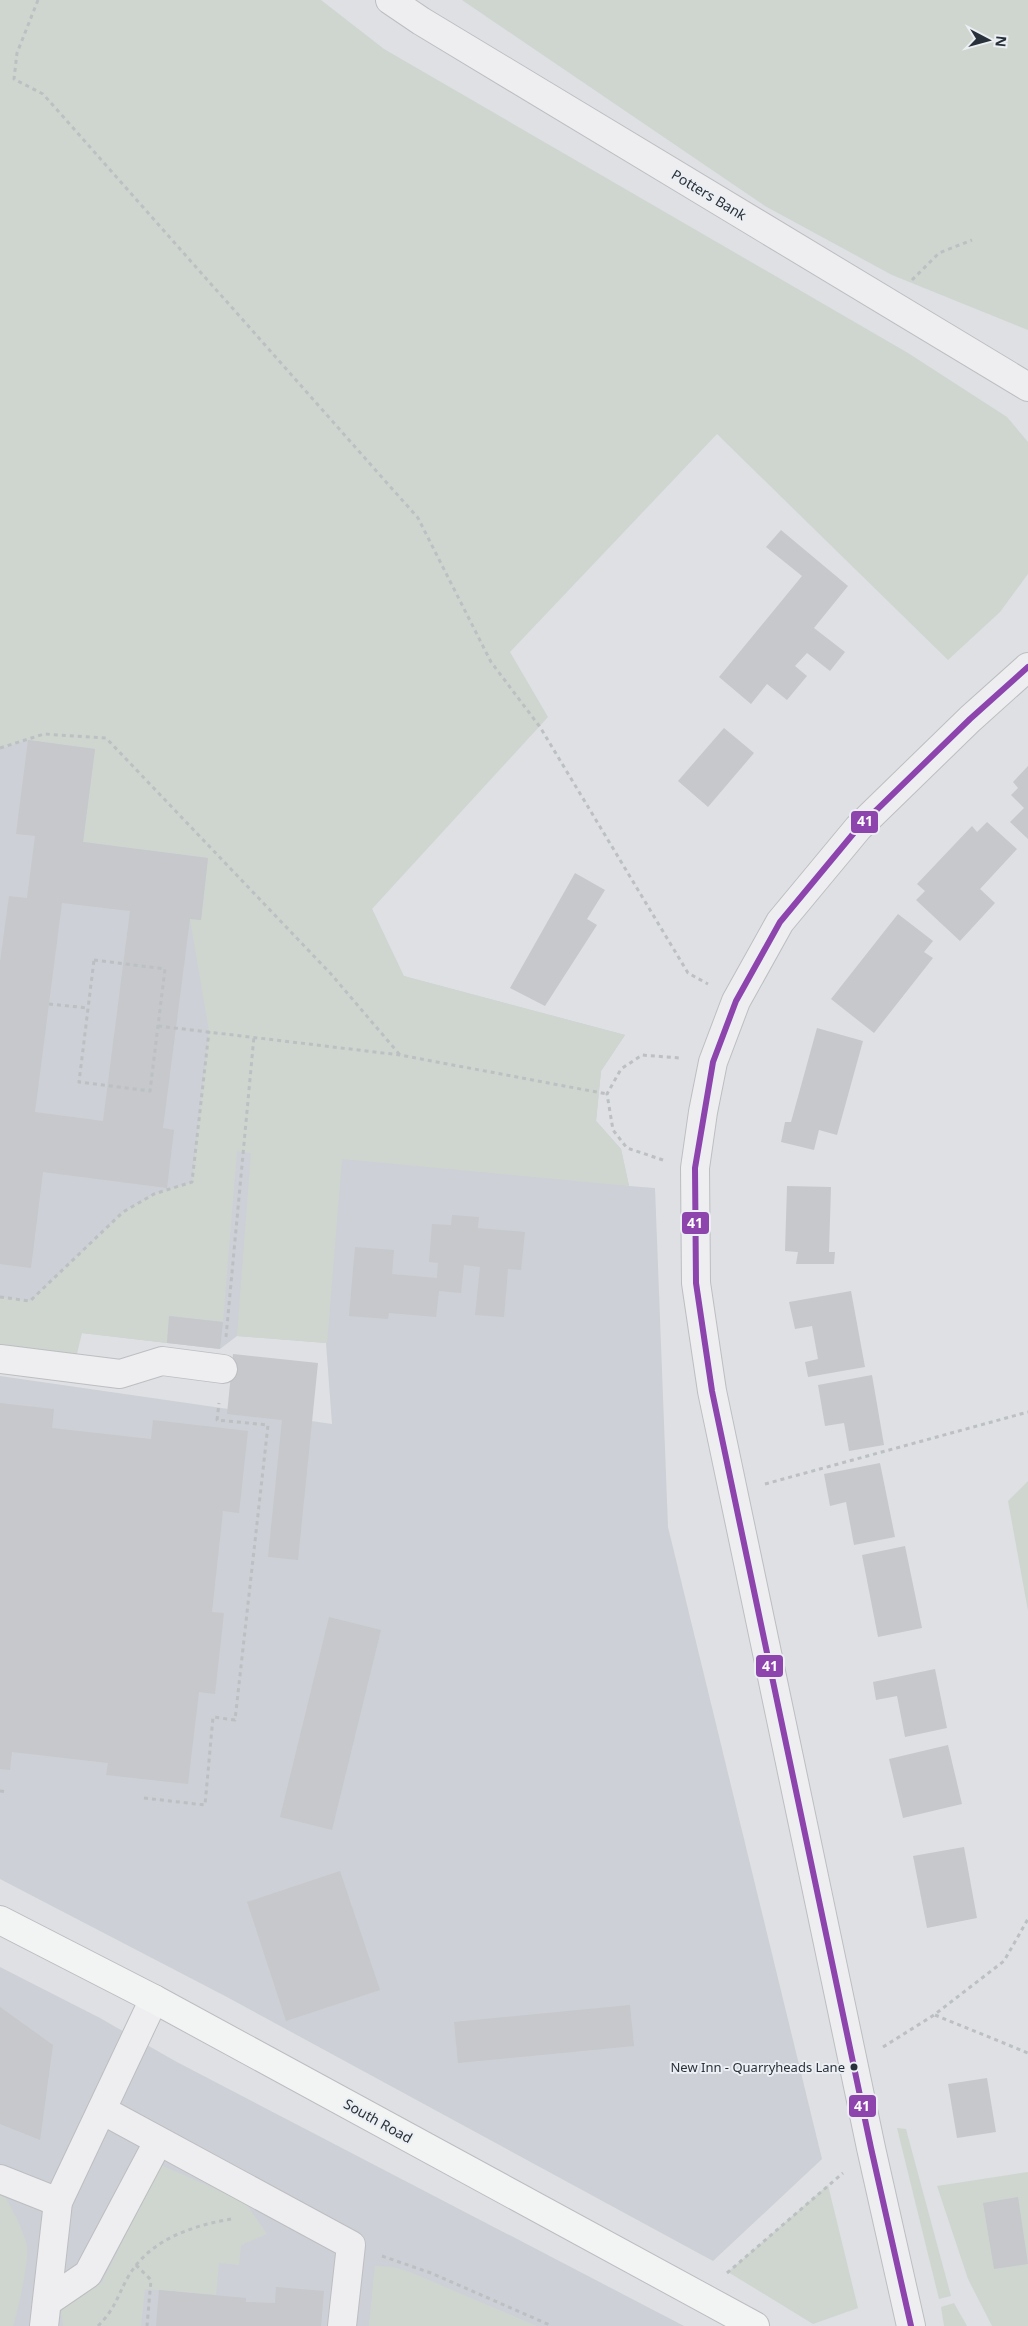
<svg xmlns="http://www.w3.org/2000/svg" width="1028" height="2326" font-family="'Noto Sans',sans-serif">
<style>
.built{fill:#cdd0d6}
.green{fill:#cfd6cf}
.building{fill:#c6c8cb;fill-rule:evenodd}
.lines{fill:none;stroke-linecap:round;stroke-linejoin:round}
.minor-casing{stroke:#bcbec1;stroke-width:30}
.major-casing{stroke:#bbbdc0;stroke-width:30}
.path{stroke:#bcc0c2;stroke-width:3;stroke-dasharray:4 4;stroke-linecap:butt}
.minor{stroke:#eeeef0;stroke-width:28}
.major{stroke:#f2f4f4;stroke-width:28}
.bus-1-casing{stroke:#ebeff3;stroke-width:10}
.bus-1{stroke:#8e44ad;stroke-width:6}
.bus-dot{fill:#28303a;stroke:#ebeff3;stroke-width:2}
.labels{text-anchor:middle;stroke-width:4;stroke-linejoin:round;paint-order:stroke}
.bus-label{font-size:13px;fill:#28303a;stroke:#ebeff3;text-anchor:end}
.street-label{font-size:14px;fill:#28303a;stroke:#ebeff3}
.line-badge{stroke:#ebeff3;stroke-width:2}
.badge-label{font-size:14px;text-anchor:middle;font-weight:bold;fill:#fff}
</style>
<rect width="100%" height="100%" fill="#dee0e3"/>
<g class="built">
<path d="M0 452 38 549 372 909 403 976 625 1035 601 1071 596 1121 621 1149 629 1186 655 1188 668 1527 822 2159 713 2261 225 1996 0 1879V1376L332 1424 326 1343 237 1336 220 1349 82 1333 0 1349Z"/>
<path d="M0 1967 100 2018 175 2061 684 2326H0Z"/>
</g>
<g class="green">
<path d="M0 0H321L384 49 908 353 1007 417 1028 442V574L1000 612 948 660 717 434 510 652 548 717 372 909 404 976 625 1035 601 1071 596 1121 621 1149 629 1186 342 1159 327 1343 237 1336 251 1153 237 1151 223 1322 170 1316 167 1343 82 1333 76 1358 0 1349V1297L30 1301 123 1212 154 1194 192 1182 209 1031 190 919 201 920 208 858 83 842 95 749 28 740 0 749Z"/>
<path d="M462 0H1028V330L892 275 765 206Z"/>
<path d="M1028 1481V1611L1008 1501Z"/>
<path d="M897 2128 906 2129 951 2296 939 2299Z"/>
<path d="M161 2165 245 2202 267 2234 241 2245 239 2265 219 2263 216 2295 145 2289 141 2326H63L61 2310 102 2282Z"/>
<path d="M1028 2172V2326H992L968 2279 937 2186Z"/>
<path d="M828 2185 858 2308 813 2324 728 2272Z"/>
<path d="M0 2192 4 2194C12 2210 23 2228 27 2246 29 2260 18 2312 13 2326H0Z"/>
<path d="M375 2266 393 2267 410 2272 537 2326H369Z"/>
<path d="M954 2303 967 2326H944L941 2307Z"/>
</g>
<g class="building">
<path d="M781 530 848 586 814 628 845 652 830 671 807 653 795 666 807 676 787 700 767 684 751 704 719 677 802 576 766 547Z"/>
<path d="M724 728 754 753 708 807 678 781Z"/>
<path d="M28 740 95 749 83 842 208 858 201 920 190 919 163 1128 174 1130 167 1188 43 1172 31 1268 0 1264V962L9 896 27 898 35 836 16 834ZM62 903 130 911 103 1121 35 1112Z"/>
<path d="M1028 766V839L1010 822 1024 808 1011 795 1018 788 1013 782Z"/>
<path d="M987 822 1017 849 980 889 995 903 960 941 916 900 925 891 917 884 972 826 977 832Z"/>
<path d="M575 873 605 890 587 919 597 925 545 1006 510 988Z"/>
<path d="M898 914 933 941 924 952 933 958 874 1033 831 999Z"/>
<path d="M817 1028 863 1041 837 1135 819 1130 814 1150 781 1142 785 1122H791Z"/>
<path d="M787 1186 831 1187 829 1252H835L834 1264H796L798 1252 785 1251Z"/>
<path d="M452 1215 479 1217 478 1228 525 1232 521 1270 508 1269 504 1317 475 1315 480 1267 464 1265 461 1293 439 1291 436 1317 389 1313 388 1319 349 1316 355 1247 394 1250 392 1274 437 1278 438 1263 429 1262 432 1224 451 1225Z"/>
<path d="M851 1291 865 1367 808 1377 805 1362 818 1359 812 1326 795 1329 789 1302Z"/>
<path d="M169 1316 223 1322 220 1349 167 1343Z"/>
<path d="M233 1354 318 1363 298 1560 268 1557 282 1420 227 1414Z"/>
<path d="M872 1375 884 1445 849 1451 844 1423 825 1426 818 1385Z"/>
<path d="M0 1403 54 1409 52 1428 151 1439 153 1420 248 1431 239 1513 223 1511 212 1612 224 1613 215 1694 199 1692 188 1784 106 1775 108 1763 12 1752 10 1770 0 1769Z"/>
<path d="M880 1463 895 1537 854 1545 846 1502 830 1506 824 1474Z"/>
<path d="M905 1546 922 1628 878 1637 862 1555Z"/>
<path d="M329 1617 381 1630 332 1830 280 1817Z"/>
<path d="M935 1669 947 1728 905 1737 897 1696 876 1700 873 1682Z"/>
<path d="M948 1745 962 1804 903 1818 889 1759Z"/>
<path d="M964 1847 977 1918 927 1928 913 1856Z"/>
<path d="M340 1871 380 1990 286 2021 247 1902Z"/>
<path d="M630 2005 634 2046 458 2063 454 2022Z"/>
<path d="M0 2007 53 2045 40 2140 0 2124Z"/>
<path d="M987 2078 996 2132 957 2138 948 2084Z"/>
<path d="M1018 2197 1028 2264 994 2269 983 2203Z"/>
<path d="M276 2287 324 2291 321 2326H156L159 2290 246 2298V2302L275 2303Z"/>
</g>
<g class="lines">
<defs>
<g id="minor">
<path d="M390 0 421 21 1028 387"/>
<path d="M0 1359 120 1374 162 1361 223 1369"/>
<path d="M102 2110 351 2245 342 2326"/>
<path d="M0 2179 58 2202"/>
<path d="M47 2302 88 2274 158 2142"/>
<path d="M44 2326 58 2202 154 1999"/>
<path d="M911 2326 871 2148 712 1391 696 1283 695 1168 703 1112 713 1062 736 1001 780 922 858 828 970 719 1028 667"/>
</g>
<path id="major" d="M0 1920 154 1999 755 2326"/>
</defs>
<use href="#minor" class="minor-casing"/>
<use href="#major" class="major-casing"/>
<g class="path">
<path d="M38 0 17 53 14 79 43 94 418 518 491 662 540 727 688 973 708 984"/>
<path d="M912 280 939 253 972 240"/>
<path d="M0 748 44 734 106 738 331 974 400 1055"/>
<path d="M94 960 165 969 150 1091 79 1082Z"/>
<path d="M49 1004 88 1008"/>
<path d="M158 1026 400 1055 607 1094"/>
<path d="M663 1160 627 1148 613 1130 607 1094 621 1069 642 1055 680 1058"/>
<path d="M0 1297 30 1301 123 1212 154 1194 192 1182 209 1031"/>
<path d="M226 1337 254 1036"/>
<path d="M765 1484 1028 1412"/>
<path d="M0 1791 7 1792"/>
<path d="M144 1798 205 1805 213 1717 235 1720 268 1425 217 1420 219 1403"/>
<path d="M935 2015 1028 2053"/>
<path d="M883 2047 934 2015 1004 1961 1028 1919"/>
<path d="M382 2256 431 2273 552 2326"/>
<path d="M136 2265 151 2280 147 2326"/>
<path d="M727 2273 843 2173"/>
<path d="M98 2326C115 2309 117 2297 128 2277 149 2240 191 2226 231 2219"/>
</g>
<use href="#minor" class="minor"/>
<use href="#major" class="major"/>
<defs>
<path id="bus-1" d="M911 2326 871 2148 712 1391 696 1283 695 1168 713 1062 736 1001 780 922 858 828 970 719 1028 667"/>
</defs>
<use href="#bus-1" class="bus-1-casing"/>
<use href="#bus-1" class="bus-1"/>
</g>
<circle class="bus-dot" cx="854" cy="2067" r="4.5"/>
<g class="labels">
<g class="bus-label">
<text x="845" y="2072">New Inn - Quarryheads Lane</text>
</g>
<g class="street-label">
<text transform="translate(709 195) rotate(31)" y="5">Potters Bank</text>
<text transform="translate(378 2121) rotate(29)" y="5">South Road</text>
</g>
</g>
<g class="line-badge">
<rect x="850" y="810" width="29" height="24" rx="5" fill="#8e44ad"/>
<rect x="681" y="1211" width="29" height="24" rx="5" fill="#8e44ad"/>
<rect x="755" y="1654" width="29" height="24" rx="5" fill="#8e44ad"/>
<rect x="848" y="2094" width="29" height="24" rx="5" fill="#8e44ad"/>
</g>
<g class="badge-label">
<text x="865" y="826">41</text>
<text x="695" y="1228">41</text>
<text x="770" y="1671">41</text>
<text x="862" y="2111">41</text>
</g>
<g transform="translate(988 40) rotate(96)" stroke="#ebeff3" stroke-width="4" paint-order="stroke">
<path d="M0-4L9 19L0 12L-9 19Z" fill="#28303a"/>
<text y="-8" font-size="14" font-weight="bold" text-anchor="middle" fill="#28303a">N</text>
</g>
</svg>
